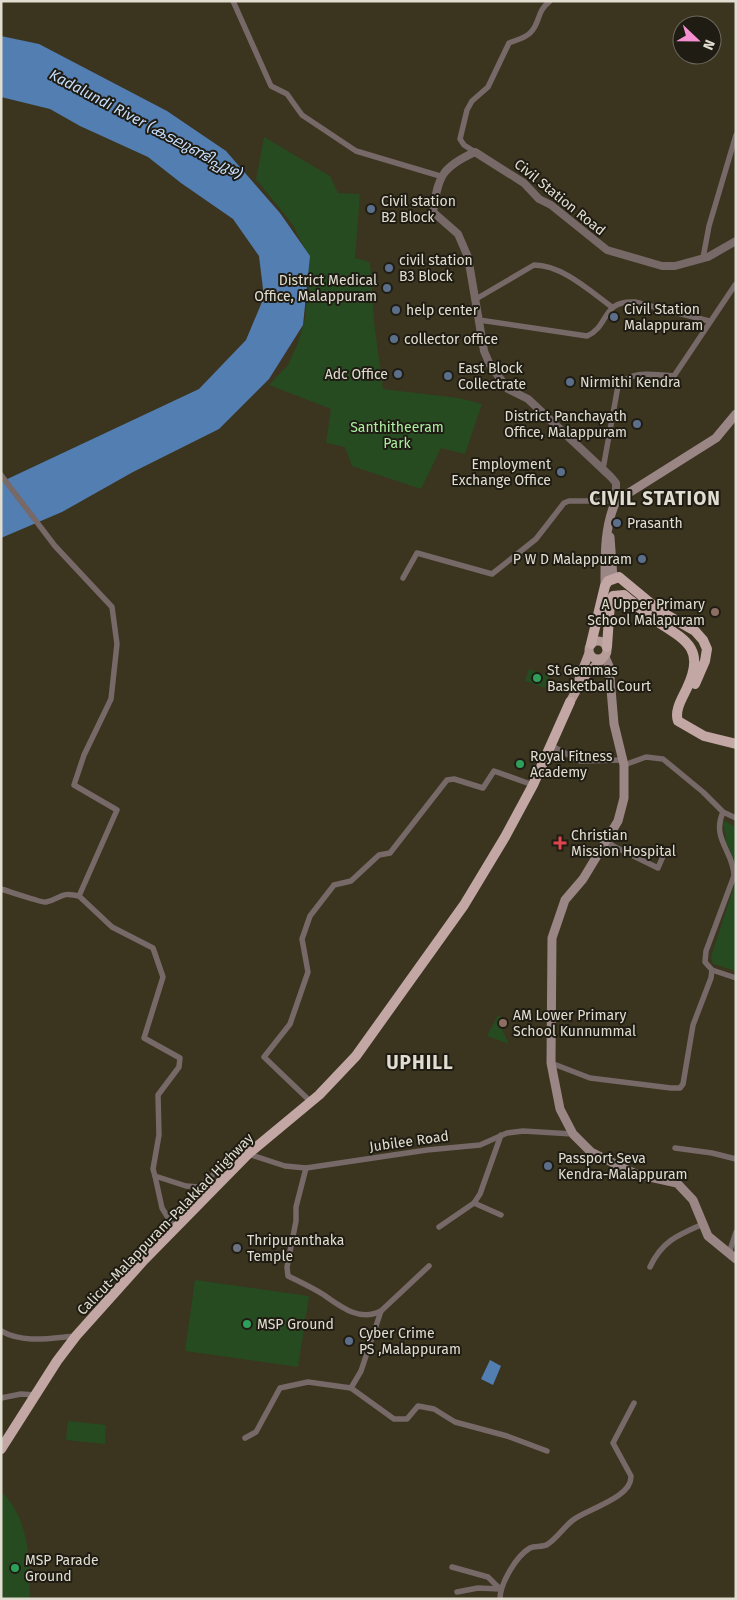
<svg xmlns="http://www.w3.org/2000/svg" width="737" height="1600" font-family="'Fira Sans','Noto Sans Malayalam',sans-serif">
<style>
.green{fill:#264b20}
.water{fill:#527eb2}
.lines{fill:none;stroke-linecap:round;stroke-linejoin:round}
.minor{stroke:#766968;stroke-width:5.5}
.tertiary{stroke:#766968;stroke-width:8}
.secondary{stroke:#9a8684;stroke-width:9}
.primary{stroke:#b69d9a;stroke-width:9}
.trunk{stroke:#c2a7a4;stroke-width:10}
.service-dot{fill:#5c6f8a;stroke:#1f1c13;stroke-width:2}
.education-dot{fill:#8d6e63;stroke:#1f1c13;stroke-width:2}
.leisure-dot{fill:#2e9e5b;stroke:#1f1c13;stroke-width:2}
.health-dot{fill:#e0444e;stroke:#1f1c13;stroke-width:2}
.worship-dot{fill:#6b7280;stroke:#1f1c13;stroke-width:2}
.labels{text-anchor:middle;stroke-width:4;stroke-linejoin:round;paint-order:stroke}
.street-label{font-size:14px;fill:#e1ddd0;stroke:#1f1c13}
.poi-label{font-size:14px;fill:#e1ddd0;stroke:#1f1c13;text-anchor:start}
.park-label{font-size:14px;fill:#abeea0;stroke:#1f1c13}
.water-label{font-size:15px;font-style:italic;fill:#c5defd;stroke:#1f1c13}
.district-label{font-size:19px;font-weight:bold;letter-spacing:1px;fill:#e1ddd0;stroke:#1f1c13}
</style>
<rect width="100%" height="100%" fill="#3b341f"/>
<g class="green">
<path d="M264 137 330 176 338 193 360 194 355 258 370 262 374 322 383 389 459 398 482 404 465 454 441 448 421 489 352 466 345 447 326 443 331 409 269 385 288 365 298 343 305 319 309 283 307 254 293 225 256 179Z"/>
<path d="M529 669 549 676 545 688 525 681Z"/>
<path d="M723 820 736 827V865L726 842Z"/>
<path d="M736 880V971L713 964 711 957Z"/>
<path d="M498 1015 504 1020 502 1029 509 1044 487 1036Z"/>
<path d="M195 1280 309 1296 298 1367 185 1351Z"/>
<path d="M68 1421 106 1425 105 1444 66 1440Z"/>
<path d="M1 1491C31 1521 29 1560 30 1599H1Z"/>
</g>
<g class="water">
<path d="M1 36 39 44 167 111 226 151 280 213 310 256 303 325 269 379 219 429 133 472 62 512 1 538V482L199 389 246 340 264 297 259 256 233 219 181 183 148 157 80 126 50 109 1 97Z"/>
<path d="M490 1360 501 1366 493 1385 481 1379Z"/>
</g>
<g class="lines">
<g class="minor">
<path d="M233 1 271 86 287 94 302 115 356 151 440 176"/>
<path d="M475 152 464 145 460 139 467 110 472 101 488 87 509 43C516 40 526 38 531 32 541 21 536 12 550 1"/>
<path d="M703 258 709 226 736 135"/>
<path d="M476 299 534 265C562 265 590 291 612 307"/>
<path d="M479 320 587 336C610 326 601 300 635 302L709 321"/>
<path d="M603 469 618 386C634 369 652 375 674 376L735 285"/>
<path d="M1 475 55 546 112 607 117 644 111 699 84 755 74 785 117 810 79 896 112 927 153 948 163 977 144 1038 180 1058 179 1067 158 1095 159 1135 153 1169 155 1176 186 1186 199 1187 235 1155 248 1154 285 1166 306 1168 427 1150 480 1145 507 1133 523 1131 573 1134"/>
<path d="M403 578 417 553 492 574 536 539 564 503 569 501H616"/>
<path d="M550 745 580 761 623 760"/>
<path d="M624 765 646 757 663 759 703 792 723 812 736 818"/>
<path d="M606 841 615 847 658 868 664 854"/>
<path d="M1 889C8 891 43 903 46 902 61 899 60 891 79 896"/>
<path d="M712 970 736 978"/>
<path d="M551 1063 590 1078 671 1088H680L683 1084 693 1025 711 978 712 970 705 962 706 951 734 876C734 852 711 839 723 812"/>
<path d="M310 1101 264 1057 290 1024 308 972 302 939 310 916 334 885 351 881 379 855 390 853 447 780 454 779 483 788 494 771 533 785"/>
<path d="M675 1148 712 1153 736 1159"/>
<path d="M306 1168 296 1207V1221L287 1267 288 1276C300 1282 313 1288 324 1295 341 1307 360 1322 381 1311L429 1266"/>
<path d="M155 1176 162 1208 175 1229"/>
<path d="M474 1203 501 1215"/>
<path d="M439 1227 474 1203 480 1194 501 1135"/>
<path d="M729 1253 736 1232"/>
<path d="M650 1267C662 1241 678 1235 703 1224"/>
<path d="M1 1331C24 1344 51 1338 76 1336"/>
<path d="M351 1388 394 1419H407L418 1406 434 1409 455 1422 507 1436 547 1451"/>
<path d="M1 1398 21 1394 36 1395"/>
<path d="M245 1438 256 1432 280 1388 308 1382 351 1388 361 1371 381 1311"/>
<path d="M452 1567 488 1577 500 1589 478 1588 457 1592"/>
<path d="M500 1599C500 1584 516 1556 530 1548 535 1545 543 1548 548 1544 557 1538 564 1527 573 1520 587 1509 632 1498 631 1476L613 1443 634 1403"/>
</g>
<path class="tertiary" d="M616 501V483L611 477 528 399 508 389 490 365 484 351 468 257 458 234 433 212C438 176 442 167 475 152L524 183 539 199 551 205 607 250 662 266H675L708 257 736 241"/>
<g class="secondary">
<path d="M610 537 613 578"/>
<path d="M605 586C605 557 604 527 616 501L716 438 736 414"/>
<path d="M605 657 609 666 614 724 624 765V798L618 821 583 879 565 900 552 938 551 1063 560 1109 573 1134 591 1152 636 1174 677 1183 693 1200 708 1236 736 1259"/>
</g>
<g class="primary">
<circle cx="598" cy="650" r="9"/>
<path d="M579 679 589 653"/>
<path d="M570 702 583 678 602 659"/>
</g>
<g class="trunk">
<path d="M591 644 605 586 608 581 619 577 660 611 695 631 703 640 707 649 705 661 695 684"/>
<path d="M607 647 610 602 613 596 624 595C635 604 646 614 658 622 688 641 705 650 687 688 683 697 674 710 678 721L704 736 736 744"/>
<path d="M1 1449 57 1361 76 1336 144 1260 248 1154 319 1095 356 1056 464 905 505 837 533 785 570 702"/>
</g>
</g>
<g class="service-dot">
<circle cx="371" cy="209" r="5"/>
<circle cx="389" cy="268" r="5"/>
<circle cx="387" cy="288" r="5"/>
<circle cx="396" cy="310" r="5"/>
<circle cx="614" cy="317" r="5"/>
<circle cx="394" cy="339" r="5"/>
<circle cx="398" cy="374" r="5"/>
<circle cx="448" cy="376" r="5"/>
<circle cx="570" cy="382" r="5"/>
<circle cx="637" cy="424" r="5"/>
<circle cx="561" cy="472" r="5"/>
<circle cx="617" cy="523" r="5"/>
<circle cx="642" cy="559" r="5"/>
<circle cx="548" cy="1166" r="5"/>
<circle cx="349" cy="1341" r="5"/>
</g>
<g class="education-dot">
<circle cx="715" cy="612" r="5"/>
<circle cx="503" cy="1023" r="5"/>
</g>
<g class="leisure-dot">
<circle cx="537" cy="678" r="5"/>
<circle cx="520" cy="764" r="5"/>
<circle cx="247" cy="1324" r="5"/>
<circle cx="15" cy="1568" r="5"/>
</g>
<path class="health-dot" d="M557.5 835.5h5v5h5v5h-5v5h-5v-5h-5v-5h5z"/>
<circle class="worship-dot" cx="237" cy="1248" r="5"/>
<g class="labels">
<g class="street-label">
<text transform="translate(560 197) rotate(39)" y="5">Civil Station Road</text>
<text transform="translate(409 1141) rotate(-8)" y="5">Jubilee Road</text>
<text transform="translate(165 1224) rotate(-46)" y="5">Calicut-Malappuram-Palakkad Highway</text>
</g>
<g class="poi-label">
<text x="381" y="206">Civil station<tspan x="381" dy="16">B2 Block</tspan></text>
<text x="399" y="265">civil station<tspan x="399" dy="16">B3 Block</tspan></text>
<text x="377" y="285" text-anchor="end">District Medical<tspan x="377" dy="16">Office, Malappuram</tspan></text>
<text x="624" y="314">Civil Station<tspan x="624" dy="16">Malappuram</tspan></text>
<text x="406" y="315">help center</text>
<text x="404" y="344">collector office</text>
<text x="458" y="373">East Block<tspan x="458" dy="16">Collectrate</tspan></text>
<text x="388" y="379" text-anchor="end">Adc Office</text>
<text x="580" y="387">Nirmithi Kendra</text>
<text x="627" y="421" text-anchor="end">District Panchayath<tspan x="627" dy="16">Office, Malappuram</tspan></text>
<text x="551" y="469" text-anchor="end">Employment<tspan x="551" dy="16">Exchange Office</tspan></text>
<text x="627" y="528">Prasanth</text>
<text x="632" y="564" text-anchor="end">P W D Malappuram</text>
<text x="705" y="609" text-anchor="end">A Upper Primary<tspan x="705" dy="16">School Malapuram</tspan></text>
<text x="547" y="675">St Gemmas<tspan x="547" dy="16">Basketball Court</tspan></text>
<text x="530" y="761">Royal Fitness<tspan x="530" dy="16">Academy</tspan></text>
<text x="571" y="840">Christian<tspan x="571" dy="16">Mission Hospital</tspan></text>
<text x="513" y="1020">AM Lower Primary<tspan x="513" dy="16">School Kunnummal</tspan></text>
<text x="558" y="1163">Passport Seva<tspan x="558" dy="16">Kendra-Malappuram</tspan></text>
<text x="247" y="1245">Thripuranthaka<tspan x="247" dy="16">Temple</tspan></text>
<text x="257" y="1329">MSP Ground</text>
<text x="359" y="1338">Cyber Crime<tspan x="359" dy="16">PS ,Malappuram</tspan></text>
<text x="25" y="1565">MSP Parade<tspan x="25" dy="16">Ground</tspan></text>
</g>
<g class="park-label">
<text x="397" y="432">Santhitheeram<tspan x="397" dy="16">Park</tspan></text>
</g>
<g class="water-label">
<text transform="translate(146 124) rotate(28)" y="5">Kadalundi River (കടലുണ്ടിപ്പുഴ)</text>
</g>
<g class="district-label">
<text x="655" y="505">CIVIL STATION</text>
<text x="420" y="1069">UPHILL</text>
</g>
</g>
<rect width="737" height="1600" fill="none" stroke="#e1ddd0" stroke-width="5"/>
<g transform="translate(697 40) rotate(112)"><circle r="24" fill="#1f1c13" stroke="#6d695f"/>
<path d="M0-4L9 19L0 12L-9 19Z" fill="#f591d2"/>
<text y="-8" font-size="14" font-weight="bold" text-anchor="middle" fill="#e1ddd0">N</text>
</g>
</svg>
